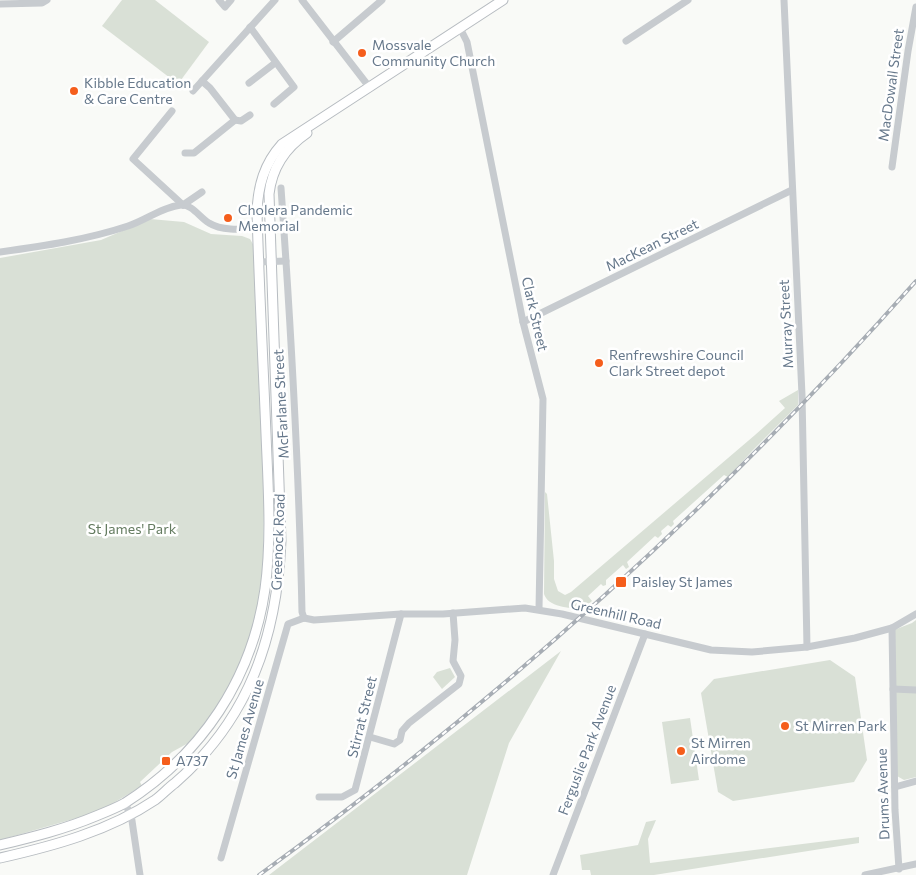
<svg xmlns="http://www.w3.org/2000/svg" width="916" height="875" font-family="Commissioner,sans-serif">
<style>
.green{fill:#d9e0d6}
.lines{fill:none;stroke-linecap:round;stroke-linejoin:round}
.major-casing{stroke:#b7bcc1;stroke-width:11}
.minor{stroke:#c7cbcf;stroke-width:7}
.major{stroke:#fff;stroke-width:9}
.rail-casing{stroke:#a7adb4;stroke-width:4}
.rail{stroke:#fff;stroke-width:2;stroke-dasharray:5.5;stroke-linecap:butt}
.poi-dot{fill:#f55e1c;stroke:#fff;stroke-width:2}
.labels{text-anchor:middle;stroke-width:5;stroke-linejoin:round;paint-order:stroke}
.poi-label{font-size:14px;fill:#66788b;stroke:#fff;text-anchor:start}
.street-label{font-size:14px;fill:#66788b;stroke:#fff}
.park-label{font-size:14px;fill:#657c61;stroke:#fff}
</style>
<rect width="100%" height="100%" fill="#f9faf7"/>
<g class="green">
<path d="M122 0H155L209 42 178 84 102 26Z"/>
<path d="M150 219 184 222 211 234 242 236 250 239 254 246 264 502 263 568 256 616 238 671 219 705 192 741 172 752 140 782 142 786 110 805 84 816 0 840V258L101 240Z"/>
<path d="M798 390V405L753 450 728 477 724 475 673 521 674 524 671 527 668 525 661 531 662 534 658 538 655 536 627 562 629 567 626 569 623 565 606 580V585L603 586 601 584 588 596 592 601 582 609C569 608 548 607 544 594L545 492 547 494 554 561V579L558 591 565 595 571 592 755 435 785 408 779 401Z"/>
<path d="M916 620V777L904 780 897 776 894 630 912 623Z"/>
<path d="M561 651 509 743 467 875H269Z"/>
<path d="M830 660 855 677 867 760 854 782 733 801 718 792 701 693 714 679Z"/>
<path d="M450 668 455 677 442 689 433 677 437 672Z"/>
<path d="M690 718 699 780 671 784 662 722Z"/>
<path d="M656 820 648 839 650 863 859 837V843L654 875H591L590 870H582L580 855 638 845 646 822Z"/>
</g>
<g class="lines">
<defs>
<g id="major">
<path d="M0 845C33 837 65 829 96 816 106 812 116 808 125 803 202 754 252 679 265 589 272 538 268 485 266 434 263 360 259 286 257 212 258 186 264 164 282 144L503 0"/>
<path d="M0 858C53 846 109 831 155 800 162 795 168 788 175 783 249 719 277 637 281 541L269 194C272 168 285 148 307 133"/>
</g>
</defs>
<use href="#major" class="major-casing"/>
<g class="minor">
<path d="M219 0 225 7 231 0"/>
<path d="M302 0 370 88"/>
<path d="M784 0 802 395 807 647"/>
<path d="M0 4 42 3 47 0"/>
<path d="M250 27 294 87 274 104"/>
<path d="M460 28 467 42 523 322 543 399 539 609"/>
<path d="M626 41 688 0"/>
<path d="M333 42 382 0"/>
<path d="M202 81 210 88 235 120 241 121 250 115"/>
<path d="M249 83 275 63"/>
<path d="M193 91 275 0"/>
<path d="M172 111 133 159 183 205"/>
<path d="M185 153H194L235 120"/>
<path d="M892 167 908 51 916 7"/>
<path d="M281 188C291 329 299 471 302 612L304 618"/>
<path d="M183 205 202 192"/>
<path d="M0 252C43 246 86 240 128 226 146 220 162 207 181 205 192 204 200 218 209 223 225 233 251 228 269 228"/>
<path d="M259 262 286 261"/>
<path d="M523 322 792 190"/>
<path d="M304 618 314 620 401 614H443L525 608 562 614 711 650 752 652 807 647 855 638 892 628 916 614"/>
<path d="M892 628 895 810 899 869"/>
<path d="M893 689 916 690"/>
<path d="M370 737 394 744 400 740 402 731 409 723 459 684 461 676 453 661 455 640 453 613"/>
<path d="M895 787 916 781"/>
<path d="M319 797H342L355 790 401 614"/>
<path d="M124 803 131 814 140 875"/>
<path d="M221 858 288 624 304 618"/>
<path d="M553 875 645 634"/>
<path d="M865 875 916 864"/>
</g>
<use href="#major" class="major"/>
<defs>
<path id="rail" d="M259 875C498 702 720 502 916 281"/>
</defs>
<use href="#rail" class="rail-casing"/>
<use href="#rail" class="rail"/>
</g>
<g class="poi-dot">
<circle cx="362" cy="53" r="5"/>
<circle cx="74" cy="91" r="5"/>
<circle cx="228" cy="218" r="5"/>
<circle cx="599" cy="363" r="5"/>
<rect x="615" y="576" width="12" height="12" rx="2.5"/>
<circle cx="785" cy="726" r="5"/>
<circle cx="681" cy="751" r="5"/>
<rect x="161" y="756" width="10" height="10" rx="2.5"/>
</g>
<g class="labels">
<g class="poi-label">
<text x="372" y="50">Mossvale<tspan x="372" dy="16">Community Church</tspan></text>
<text x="84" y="88">Kibble Education<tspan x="84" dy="16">&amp; Care Centre</tspan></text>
<text x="238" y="215">Cholera Pandemic<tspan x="238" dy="16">Memorial</tspan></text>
<text x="609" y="360">Renfrewshire Council<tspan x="609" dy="16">Clark Street depot</tspan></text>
<text x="632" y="587">Paisley St James</text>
<text x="795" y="731">St Mirren Park</text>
<text x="691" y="748">St Mirren<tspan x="691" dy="16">Airdome</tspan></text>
<text x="176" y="766">A737</text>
</g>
<g class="street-label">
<text transform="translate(891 85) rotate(-82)" y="5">MacDowall Street</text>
<text transform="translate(652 245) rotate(-26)" y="5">MacKean Street</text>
<text transform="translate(535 314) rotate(77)" y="5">Clark Street</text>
<text transform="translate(786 324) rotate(-93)" y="5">Murray Street</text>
<text transform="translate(281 404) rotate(-93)" y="5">McFarlane Street</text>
<text transform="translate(278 542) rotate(-88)" y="5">Greenock Road</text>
<text transform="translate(616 614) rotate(13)" y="5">Greenhill Road</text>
<text transform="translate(362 717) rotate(-76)" y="5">Stirrat Street</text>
<text transform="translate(245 729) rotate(-74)" y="5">St James Avenue</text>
<text transform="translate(587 750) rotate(-69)" y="5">Ferguslie Park Avenue</text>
<text transform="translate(883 794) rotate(-92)" y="5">Drums Avenue</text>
</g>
<g class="park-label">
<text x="132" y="534">St James' Park</text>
</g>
</g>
</svg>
